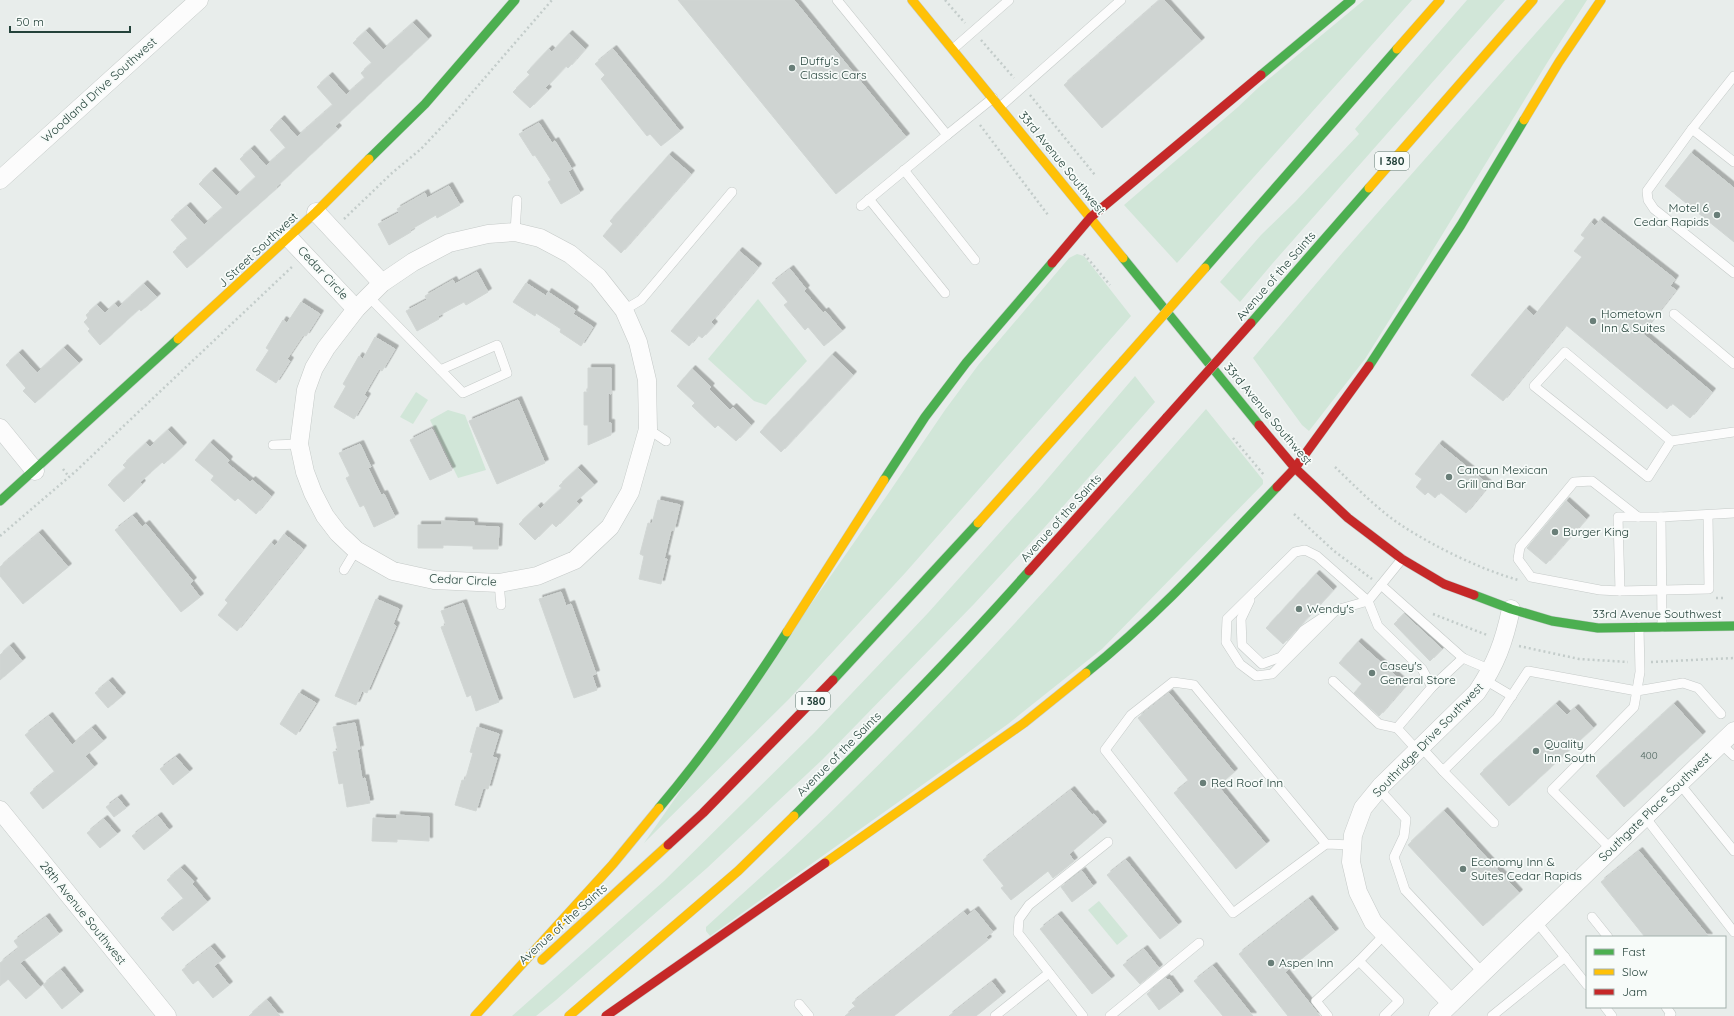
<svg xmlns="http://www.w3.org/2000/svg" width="1734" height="1016" font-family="Quicksand,sans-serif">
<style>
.green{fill:#d1e6d8}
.building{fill:#cfd4d2;stroke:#d1d6d4;filter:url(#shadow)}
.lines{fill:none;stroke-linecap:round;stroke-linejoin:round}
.lane-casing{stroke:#c5cac8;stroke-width:10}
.street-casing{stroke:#c5cac8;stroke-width:19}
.fast-casing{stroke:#c3cbc8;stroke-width:10}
.slow-casing{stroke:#c3cbc8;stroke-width:10}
.jam-casing{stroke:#c3cbc8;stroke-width:10}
.path{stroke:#c3ccca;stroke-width:2.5;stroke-dasharray:2 3;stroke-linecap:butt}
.lane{stroke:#fcfcfc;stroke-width:9}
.street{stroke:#fcfcfc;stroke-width:18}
.fast{stroke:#4caf50;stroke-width:9}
.slow{stroke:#ffc107;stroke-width:9}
.jam{stroke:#c62828;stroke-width:9}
.slow-bridge-casing{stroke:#c3ccc9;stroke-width:10;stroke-linecap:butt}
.jam-bridge-casing{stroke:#c3ccc9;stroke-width:10;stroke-linecap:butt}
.slow-bridge{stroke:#ffc107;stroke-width:9}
.jam-bridge{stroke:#c62828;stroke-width:9}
.poi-dot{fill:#697e78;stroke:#f7fbf9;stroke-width:1.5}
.labels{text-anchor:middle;stroke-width:3.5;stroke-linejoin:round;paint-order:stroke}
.number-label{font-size:10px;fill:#506761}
.shield{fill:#f7fbf9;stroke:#637a73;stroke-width:1}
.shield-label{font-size:11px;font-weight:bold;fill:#24423a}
.poi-label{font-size:12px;fill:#24423a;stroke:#f7fbf9;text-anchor:start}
.street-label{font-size:12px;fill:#24423a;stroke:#f7fbf9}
</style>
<defs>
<filter id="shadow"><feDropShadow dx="3.5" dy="-3.5" stdDeviation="0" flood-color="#0004"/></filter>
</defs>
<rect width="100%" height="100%" fill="#e8edeb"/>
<g class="green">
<path d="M1364 0H1412L1177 263 1124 205 1238 107 1259 87Z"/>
<path d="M1467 0H1505L1272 264 1240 302 1220 282 1261 235 1295 202 1359 134 1355 129Z"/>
<path d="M1565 0H1587L1547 63 1417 276 1365 359 1309 431 1302 425 1253 358 1343 252Z"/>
<path d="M1077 254 1084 256 1131 316 906 572 789 699 644 843 890 491 945 410 979 364 1069 258Z"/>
<path d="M758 299 807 361 766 405 754 401 708 359Z"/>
<path d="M1135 376 1155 402 1044 528 974 604 823 759 707 868 556 1000 536 1016H512L664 881 814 733 928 613 1038 490Z"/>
<path d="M416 392 428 400 413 424 400 417Z"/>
<path d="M1206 409 1263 480V484L1102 649 1008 724 710 936 706 931V927C754 883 803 840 849 794 974 672 1091 541 1206 409Z"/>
<path d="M448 410 465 415 486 470 458 478 430 420Z"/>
<path d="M1099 901 1128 936 1117 945 1088 910Z"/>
</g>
<g class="building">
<path d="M678 0H794L906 137 836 194Z"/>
<path d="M1160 0H1164L1201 41 1102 128 1064 85Z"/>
<path d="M413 23 428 39 335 126 338 129 276 187 277 188 187 268 173 252 188 239 171 220 187 206 204 225 223 208 199 184 212 171 236 196 256 177 240 159 251 149 266 166 286 148 270 130 281 119 297 137 333 105 317 87 329 76 346 95 365 78 361 73 372 63 353 43 366 31 383 50Z"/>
<path d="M569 34 585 49 568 68 566 66 545 88 548 90 530 108 513 92 530 75 527 72 549 49 552 52Z"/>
<path d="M613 49 680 131 661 146 650 134 647 136 601 79 605 75 595 64Z"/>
<path d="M539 123 552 143 555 141 572 169 568 171 580 193 561 204 548 182 551 180 535 155 533 156 519 134Z"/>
<path d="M1691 153 1734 188V242L1665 186Z"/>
<path d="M669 155 691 174 621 253 603 236 613 224 610 221Z"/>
<path d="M449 186 460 205 437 218 436 215 410 230 411 232 389 245 378 224 399 213 397 209 425 193 427 198Z"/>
<path d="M1600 220 1675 279 1670 286 1676 290 1642 333 1712 392 1690 418 1672 403 1667 409 1566 325 1503 401 1471 375 1526 309 1534 316 1582 257 1574 251 1585 238 1581 235 1591 222 1595 226Z"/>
<path d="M739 251 758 267 711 322 714 325 702 338 698 335 689 346 671 331Z"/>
<path d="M790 269 806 289 804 291 823 313 825 311 842 331 824 346 808 327 805 330 784 305 788 302 772 283Z"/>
<path d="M477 272 488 292 466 305 464 302 438 316 439 319 417 331 406 311 427 300 425 296 453 280 455 284Z"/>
<path d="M526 283 546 296 548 292 575 310 573 314 593 327 581 346 560 332 561 329 536 313 535 316 513 302Z"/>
<path d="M144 284 157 297 141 311 139 309 100 345 88 331 90 329 84 322 88 318 86 315 97 305 105 313 115 304 118 308Z"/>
<path d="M301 302 320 314 306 336 303 335 287 359 290 361 276 383 256 370 269 350 266 348 283 320 287 323Z"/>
<path d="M375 337 395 349 382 371 379 369 364 395 367 397 354 419 334 407 346 386 343 384 359 356 363 359Z"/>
<path d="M64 348 79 363 35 403 23 391 26 388 6 365 19 353 37 373Z"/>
<path d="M832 355 853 375 781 452 760 432Z"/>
<path d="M588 368H611V394L608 393V423H611V435L588 445V425H584V392H588Z"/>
<path d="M692 369 711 387 709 389 730 410 733 407 751 425 736 441 718 425 715 428 692 406 695 403 677 386Z"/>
<path d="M518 400 545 463 497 484 469 421Z"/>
<path d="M432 429 452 470 430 480 410 440Z"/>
<path d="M168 430 183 446 164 464 162 462 140 482 142 484 124 502 108 485 126 468 123 465 146 443 150 447Z"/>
<path d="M210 443 229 460 227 463 250 482 252 480 271 496 256 514 238 498 235 501 211 480 214 476 195 460Z"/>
<path d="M360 444 371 467 368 468 381 495 384 494 395 517 374 527 364 505 360 507 346 478 350 476 339 453Z"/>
<path d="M1439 444 1489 485 1466 513 1440 492 1435 498 1428 492 1425 495 1416 487 1422 479 1415 474Z"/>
<path d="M578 468 594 485 576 501 579 504 556 527 552 523 535 540 519 524 538 506 540 509 562 488 559 486Z"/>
<path d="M658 500 680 505 674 530H671L664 559H667L661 584 639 579 644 556 640 554 648 523 652 524Z"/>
<path d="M1566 501 1586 519 1546 564 1527 548Z"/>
<path d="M133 516 142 527 146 524 193 581 190 584 200 597 181 612 115 530Z"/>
<path d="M442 521 474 522V526L499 527 498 549H473V546L443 545V548H418V525H442Z"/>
<path d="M39 533 68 567 23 604 0 576V567Z"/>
<path d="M284 534 303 549 237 631 218 615 228 603 225 600 271 543 275 546Z"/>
<path d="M1316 574 1333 590 1283 644 1266 628Z"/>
<path d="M561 592 566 606 571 604 596 674 592 675 597 690 574 698 539 599Z"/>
<path d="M376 599 399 609 393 624 396 626 367 693 362 691 356 705 335 696Z"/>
<path d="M463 603 499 702 476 711 471 695 467 697 441 627 446 625 441 611Z"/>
<path d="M1404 614 1442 649 1430 661 1394 624Z"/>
<path d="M1358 642 1406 685 1379 716 1354 693 1362 684 1339 663Z"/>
<path d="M10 646 22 661 0 680V655Z"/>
<path d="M109 681 122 696 108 708 95 693Z"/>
<path d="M299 693 316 703 296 735 280 724Z"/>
<path d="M1169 693 1234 772 1218 786 1266 844 1236 869 1174 793 1189 781 1138 718Z"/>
<path d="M1556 704 1567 715 1575 708 1593 728 1509 806 1480 774Z"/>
<path d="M1674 704 1702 735 1624 807 1596 776Z"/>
<path d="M49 716 72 745 92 728 103 741 85 756 94 767 43 809 30 793 55 772 25 735Z"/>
<path d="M355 723 360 749H357L362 779 365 778 370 803 347 807 343 783 339 784 333 752 338 751 333 727Z"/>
<path d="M477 727 499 734 492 757 497 758 488 789 483 788 476 811 455 805 462 780 465 781 473 753 470 752Z"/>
<path d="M176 757 189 772 173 785 160 769Z"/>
<path d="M1071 790 1092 815 1094 814 1103 825 1069 854 1074 861 1053 878 1048 871 1011 900 1001 888 1004 886 983 860Z"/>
<path d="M118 798 126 808 114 817 106 807Z"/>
<path d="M1444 811 1519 893 1483 926 1408 845Z"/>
<path d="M397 815 429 817V841L397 839V842L372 841 373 818 397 819Z"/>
<path d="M158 816 169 830 144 850 132 836Z"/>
<path d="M104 819 117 834 100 848 87 833Z"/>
<path d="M1639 851 1709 937H1645L1601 882Z"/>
<path d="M1126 860 1178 925 1160 939 1107 875Z"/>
<path d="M181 868 194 882 192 884 207 902 173 931 161 918 184 899 167 880Z"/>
<path d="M1082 871 1093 886 1072 902 1061 887Z"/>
<path d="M1309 899 1335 932 1285 972 1320 1016H1288L1239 954Z"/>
<path d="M975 910 993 932 986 937 988 940 894 1016H845L856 1007 852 1003 964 912 967 916Z"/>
<path d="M1058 915 1111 979 1092 994 1040 929Z"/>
<path d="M46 917 59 934 20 963 40 987 26 999 8 979 0 986V963L19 948 14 941Z"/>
<path d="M211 947 222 960 214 966 229 985 213 998 198 980 193 984 182 970Z"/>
<path d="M1144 949 1159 968 1140 984 1123 965Z"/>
<path d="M1213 966 1253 1016H1223L1194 981Z"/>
<path d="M61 970 80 994 62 1009 43 985Z"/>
<path d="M1166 978 1168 980 1169 979 1180 994 1159 1010 1147 994Z"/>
<path d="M992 982 1002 995 976 1016H949Z"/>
<path d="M267 1000 280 1016H249Z"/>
</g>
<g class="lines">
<defs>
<g id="lane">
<path d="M837 0 947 135 993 98"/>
<path d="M953 49 1009 0"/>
<path d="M1734 76 1692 129 1647 191 1648 200 1654 209 1734 273"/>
<path d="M1000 107 1121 0"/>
<path d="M1692 129 1734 162"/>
<path d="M904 170 975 260"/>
<path d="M869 199 945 293"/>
<path d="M861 206 947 135"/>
<path d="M515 232 517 200"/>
<path d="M368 296 463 393 507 373 497 345 440 370"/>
<path d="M624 310 641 300 732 192"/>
<path d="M1674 314 1734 364"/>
<path d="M648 429 666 441"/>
<path d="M1671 441 1648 477 1534 386 1565 352 1671 441 1734 432"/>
<path d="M273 445 299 444"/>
<path d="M1661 517H1618L1620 591 1709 589 1708 515"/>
<path d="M1402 559 1368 601 1336 610 1272 674 1256 676 1240 664 1226 642 1227 619 1295 552 1305 550 1317 556 1368 601 1378 626 1422 669 1432 687 1397 728 1417 750"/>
<path d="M344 570 356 550"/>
<path d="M499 583 501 605"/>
<path d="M1381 585 1463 658"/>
<path d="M1620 591 1600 590 1531 577 1518 559 1520 547 1574 482 1592 481 1638 517"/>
<path d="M1250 600 1241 619 1242 645 1262 664 1281 657 1304 630 1322 618"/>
<path d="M1662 627 1661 517 1734 513"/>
<path d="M1485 680 1512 696"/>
<path d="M1333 681 1379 724 1397 728"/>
<path d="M1432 687 1463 658 1491 670"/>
<path d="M1721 744 1734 756"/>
<path d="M1421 747 1443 771 1497 718 1528 671 1637 691 1683 683 1698 688 1721 714"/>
<path d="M1443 771 1494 823"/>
<path d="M1679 783 1734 851"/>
<path d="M1379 789 1406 819 1404 836 1394 857 1405 890 1483 973"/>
<path d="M1645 817 1734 932"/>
<path d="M1326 844 1194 685 1173 682 1131 715 1105 750 1233 913 1326 844 1352 845"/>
<path d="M1611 849 1552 790 1634 707 1640 672 1639 627"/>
<path d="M1592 917 1608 937"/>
<path d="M1536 921 1587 985"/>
<path d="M799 1004 809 1016"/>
<path d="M1605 1007 1612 1016"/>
<path d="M1666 1007 1671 1014 1669 1016"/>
<path d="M995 1016 1049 973"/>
<path d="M1083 1016 1018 933 1019 919 1029 905 1108 842"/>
<path d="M1110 1016 1199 943"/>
<path d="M1328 1016 1316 1001 1359 961"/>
<path d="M1384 1016 1399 1001 1359 961 1385 934"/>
<path d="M1492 1016 1565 957"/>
</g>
<g id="street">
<path d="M0 180 199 0"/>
<path d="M316 212 382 283"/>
<path d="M515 232 540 238 570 254 598 277 624 310 638 342 647 380 648 429 630 492 610 527 575 560 537 576 499 583 434 580 393 571 356 550 338 533 325 516 313 493 305 472 299 444 306 390 314 368 326 348 356 309 382 283 413 262 449 243 488 234Z"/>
<path d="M289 238 356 309"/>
<path d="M0 428 35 471"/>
<path d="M0 810 167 1016"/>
<path d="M1451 1003 1373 922 1358 892 1351 862 1353 835 1363 808 1381 786 1477 692C1496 664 1504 642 1511 609"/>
<path d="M1438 1016 1734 731"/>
</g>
<g id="fast">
<path d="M1261 75 1351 0"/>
<path d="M369 159 425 104 515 0"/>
<path d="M1123 258 1259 425"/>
<path d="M1205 268 1397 49"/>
<path d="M1251 323 1369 188"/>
<path d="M1369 366 1461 225 1524 120"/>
<path d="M884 480 925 417 966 363 1052 263"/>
<path d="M0 501 178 339"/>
<path d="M1474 595 1511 609 1552 621 1598 628 1734 626"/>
<path d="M1086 673C1156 617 1216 551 1277 487"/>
<path d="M833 680 978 523"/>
<path d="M659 808C706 752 748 693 787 632"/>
<path d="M794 816C874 736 954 656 1029 571"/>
</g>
<g id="slow">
<path d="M912 0 1123 258"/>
<path d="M1397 49 1440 0"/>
<path d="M1524 120 1559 62 1601 0"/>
<path d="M1369 188 1533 0"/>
<path d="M178 339 316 212 369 159"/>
<path d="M978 523 1123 361"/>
<path d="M787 632 884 480"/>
<path d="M825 863 1024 723 1086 673"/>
<path d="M542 960 668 845"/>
<path d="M475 1016 613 864 659 808"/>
<path d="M569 1016 738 871 794 816"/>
</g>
<g id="jam">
<path d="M1052 263 1091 217 1261 75"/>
<path d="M1259 425 1295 468 1348 518 1402 559 1444 584 1474 595"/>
<path d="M1277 487 1295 468 1369 366"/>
<path d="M1029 571 1167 417"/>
<path d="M668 845 703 813 833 680"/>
<path d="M606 1016 825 863"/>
</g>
</defs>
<use href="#lane" class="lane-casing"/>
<use href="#street" class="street-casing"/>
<use href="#fast" class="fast-casing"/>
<use href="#slow" class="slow-casing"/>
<use href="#jam" class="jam-casing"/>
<g class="path">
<path d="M945 0 965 23"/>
<path d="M981 40 1014 78"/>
<path d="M1030 95 1095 175"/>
<path d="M980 125 1048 215"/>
<path d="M344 219 392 173 421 149 451 117 552 0"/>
<path d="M1084 254 1110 285"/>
<path d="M1233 438 1264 475"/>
<path d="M1335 467C1357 488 1379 511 1404 527 1437 548 1480 569 1518 580"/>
<path d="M63 469 69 477"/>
<path d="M1294 514 1334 551 1372 579"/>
<path d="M0 536 76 471 294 265"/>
<path d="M1716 598H1725"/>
<path d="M1433 614 1487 635"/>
<path d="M1519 646 1579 659 1628 662"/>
<path d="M1651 662 1734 658"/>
</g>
<use href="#lane" class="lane"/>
<use href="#street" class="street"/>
<use href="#fast" class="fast"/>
<use href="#slow" class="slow"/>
<use href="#jam" class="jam"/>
<defs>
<path id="slow-bridge" d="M1123 361 1205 268"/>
<path id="jam-bridge" d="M1167 417 1251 323"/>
</defs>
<use href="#slow-bridge" class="slow-bridge-casing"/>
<use href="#jam-bridge" class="jam-bridge-casing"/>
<use href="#slow-bridge" class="slow-bridge"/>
<use href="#jam-bridge" class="jam-bridge"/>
</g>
<g class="poi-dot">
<circle cx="792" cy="68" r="4"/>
<circle cx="1717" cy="215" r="4"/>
<circle cx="1593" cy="321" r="4"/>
<circle cx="1449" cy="477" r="4"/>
<circle cx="1555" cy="532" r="4"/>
<circle cx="1299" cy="609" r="4"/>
<circle cx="1372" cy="673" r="4"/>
<circle cx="1536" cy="751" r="4"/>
<circle cx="1203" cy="783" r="4"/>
<circle cx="1463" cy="869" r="4"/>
<circle cx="1271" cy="963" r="4"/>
</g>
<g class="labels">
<g class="number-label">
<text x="1649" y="759">400</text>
</g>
<g class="shield">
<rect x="1375" y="152" width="34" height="18" rx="3"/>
<rect x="796" y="692" width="34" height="18" rx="3"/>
</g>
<g class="shield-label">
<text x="1392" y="165">I 380</text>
<text x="813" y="705">I 380</text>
</g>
<g class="poi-label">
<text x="800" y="65">Duffy's<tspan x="800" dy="14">Classic Cars</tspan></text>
<text x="1709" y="212" text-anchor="end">Motel 6<tspan x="1709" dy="14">Cedar Rapids</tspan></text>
<text x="1601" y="318">Hometown<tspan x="1601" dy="14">Inn &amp; Suites</tspan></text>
<text x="1457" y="474">Cancun Mexican<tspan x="1457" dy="14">Grill and Bar</tspan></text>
<text x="1563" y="536">Burger King</text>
<text x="1307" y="613">Wendy's</text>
<text x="1380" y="670">Casey's<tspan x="1380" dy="14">General Store</tspan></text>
<text x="1544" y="748">Quality<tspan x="1544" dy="14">Inn South</tspan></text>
<text x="1211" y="787">Red Roof Inn</text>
<text x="1471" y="866">Economy Inn &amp;<tspan x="1471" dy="14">Suites Cedar Rapids</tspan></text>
<text x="1279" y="967">Aspen Inn</text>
</g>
<g class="street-label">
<text transform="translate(99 90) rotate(-42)" y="4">Woodland Drive Southwest</text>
<text transform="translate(1062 163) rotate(51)" y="4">33rd Avenue Southwest</text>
<text transform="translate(258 250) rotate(-43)" y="4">J Street Southwest</text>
<text transform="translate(323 273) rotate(47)" y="4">Cedar Circle</text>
<text transform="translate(1276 276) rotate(-49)" y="4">Avenue of the Saints</text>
<text transform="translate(1268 414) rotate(50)" y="4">33rd Avenue Southwest</text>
<text transform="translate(1061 518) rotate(-48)" y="4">Avenue of the Saints</text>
<text transform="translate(463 580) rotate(3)" y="4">Cedar Circle</text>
<text x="1657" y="618">33rd Avenue Southwest</text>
<text transform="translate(1428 740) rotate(-46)" y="4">Southridge Drive Southwest</text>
<text transform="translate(839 754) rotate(-45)" y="4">Avenue of the Saints</text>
<text transform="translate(1655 807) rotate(-44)" y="4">Southgate Place Southwest</text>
<text transform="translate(83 913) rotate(51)" y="4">28th Avenue Southwest</text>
<text transform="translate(563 924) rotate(-42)" y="4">Avenue of the Saints</text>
</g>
</g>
<rect x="1586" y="936" width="140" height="72" fill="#f7fbf9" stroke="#a3b1ad"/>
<rect x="1594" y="949" width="20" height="6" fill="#4caf50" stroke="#a3b1ad"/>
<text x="1622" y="956" font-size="12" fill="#24423a">Fast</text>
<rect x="1594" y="969" width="20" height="6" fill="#ffc107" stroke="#a3b1ad"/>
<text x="1622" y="976" font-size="12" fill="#24423a">Slow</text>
<rect x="1594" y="989" width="20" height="6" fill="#c62828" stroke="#a3b1ad"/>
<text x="1622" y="996" font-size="12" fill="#24423a">Jam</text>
<path d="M10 26v6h120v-6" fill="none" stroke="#24423a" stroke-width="2"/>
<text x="16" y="26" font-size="12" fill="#24423a" stroke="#f7fbf9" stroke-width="3" paint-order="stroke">50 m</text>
</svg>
